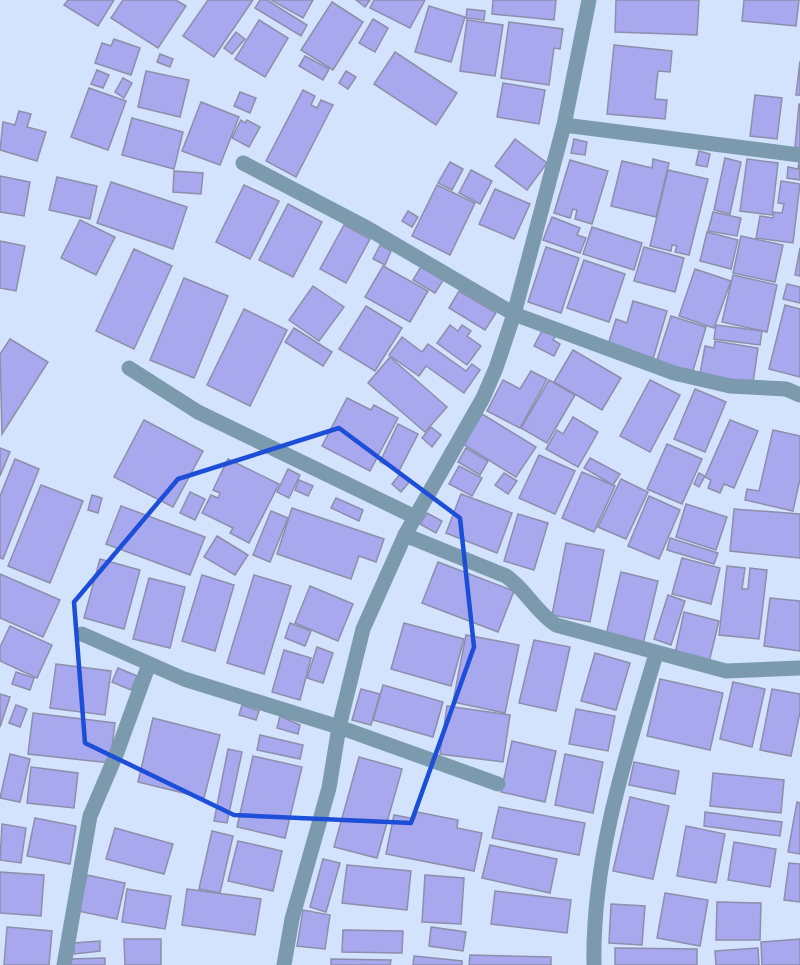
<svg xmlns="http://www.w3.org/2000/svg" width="800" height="965" font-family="'Roboto Serif',serif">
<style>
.building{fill:#a8a8ef;stroke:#8d8eaa;stroke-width:1.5}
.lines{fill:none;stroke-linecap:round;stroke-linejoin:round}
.minor{stroke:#7b9aae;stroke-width:15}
.marked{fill:none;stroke:#1d4ed8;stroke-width:4.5;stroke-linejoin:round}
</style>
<rect width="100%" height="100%" fill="#d3e3fe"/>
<g class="building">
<path d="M68 0H114L98 26 64 5Z"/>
<path d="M123 0H176L186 6 158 48 111 18Z"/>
<path d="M208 0H253L214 57 183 36Z"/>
<path d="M260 0H267L307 25 301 36 255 8Z"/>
<path d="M271 0H313L303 18Z"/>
<path d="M356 0H370L365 7Z"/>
<path d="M374 0H425L410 28 370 8Z"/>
<path d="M493 0H556L554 20 492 14Z"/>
<path d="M616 0H699L697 35 615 32Z"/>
<path d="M744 0H799L796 26 742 21Z"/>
<path d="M332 2 363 22 333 70 301 50Z"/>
<path d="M429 6 465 17 451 62 415 52Z"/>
<path d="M467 9 485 11 484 20 466 18Z"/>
<path d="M373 19 388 28 375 52 359 43Z"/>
<path d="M259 20 288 38 265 77 235 59Z"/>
<path d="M467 20 503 25 495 76 460 71Z"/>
<path d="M509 22 563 29 560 49 554 48 549 85 501 78Z"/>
<path d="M236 32 245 39 232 54 224 48Z"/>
<path d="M114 39 140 48 131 75 95 63 102 43 111 46Z"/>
<path d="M614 45 672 51 670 72 658 71 655 99 667 100 665 119 607 114Z"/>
<path d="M395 52 457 93 436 125 374 84Z"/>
<path d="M160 54 173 59 170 67 157 62Z"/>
<path d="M305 56 329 69 323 80 299 66Z"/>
<path d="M800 61V95H796Z"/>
<path d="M97 70 109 75 103 88 91 84Z"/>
<path d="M146 71 189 80 180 117 138 107Z"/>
<path d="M346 71 356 77 348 89 339 83Z"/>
<path d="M123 78 132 83 124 98 115 92Z"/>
<path d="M503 83 545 90 539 124 497 117Z"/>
<path d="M89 88 126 101 108 150 71 137Z"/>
<path d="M303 90 315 96 311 105 317 108 321 100 333 105 296 177 266 161Z"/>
<path d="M240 92 256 98 250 113 234 106Z"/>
<path d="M755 95 782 98 777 139 750 136Z"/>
<path d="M201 102 239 117 220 165 182 151Z"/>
<path d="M799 104H800V148L795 147Z"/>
<path d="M19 111 31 114 27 127 46 132 37 161 0 150 3 122 15 125Z"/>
<path d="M132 118 183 132 174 169 122 155Z"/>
<path d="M241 120 245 123 247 120 260 127 249 147 232 138Z"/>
<path d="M515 139 547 163 527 190 495 166Z"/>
<path d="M574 139 587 142 585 155 571 153Z"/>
<path d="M699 151 710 154 707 167 696 165Z"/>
<path d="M725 158 741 162 730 214 714 210Z"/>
<path d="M653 159 669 163 656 217 611 206 622 161 652 168Z"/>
<path d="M747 159 778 163 772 215 740 211Z"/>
<path d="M570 160 608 171 592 224 575 219 577 210 573 209 570 218 554 213Z"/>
<path d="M450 162 463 169 452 190 438 183Z"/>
<path d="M799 162 800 180 787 178 788 167 798 169Z"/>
<path d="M471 170 492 181 480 204 459 193Z"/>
<path d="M668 170 708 179 689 255 675 252 677 246 672 245 671 251 650 246Z"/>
<path d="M174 171 203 173 201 194 173 192Z"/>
<path d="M0 176 30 182 24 216 0 212Z"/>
<path d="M57 177 97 186 90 219 49 210Z"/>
<path d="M781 181 800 184 793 243 756 238 760 216 773 218 774 212 782 213 784 204 778 203Z"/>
<path d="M111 182 187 207 173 249 97 223Z"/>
<path d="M244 185 279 201 250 259 216 242Z"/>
<path d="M437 185 475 203 450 255 412 236Z"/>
<path d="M495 189 530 204 514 239 479 224Z"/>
<path d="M288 204 322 222 293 277 259 260Z"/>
<path d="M408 211 418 217 412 227 402 221Z"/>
<path d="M713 212 741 218 737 236 708 231Z"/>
<path d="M552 217 580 228 577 235 586 238 580 253 543 240Z"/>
<path d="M80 220 115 237 96 275 61 258Z"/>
<path d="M344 225 370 239 346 283 320 269Z"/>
<path d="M592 227 642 243 634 270 583 254Z"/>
<path d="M707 232 738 240 731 269 700 261Z"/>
<path d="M741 236 783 245 775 282 733 273Z"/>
<path d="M0 241 25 246 16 291 0 288Z"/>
<path d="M380 245 391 251 385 265 373 259Z"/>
<path d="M546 247 579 258 561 313 528 302Z"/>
<path d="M644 247 684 258 675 292 634 281Z"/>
<path d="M800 248V276L795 275Z"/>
<path d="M134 249 172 266 134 349 96 331Z"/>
<path d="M584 260 625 274 609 322 567 308Z"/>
<path d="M422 265 444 279 435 293 413 280Z"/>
<path d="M383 266 428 291 410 322 365 297Z"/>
<path d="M695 269 731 281 714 328 679 316Z"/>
<path d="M733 275 777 285 767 332 722 322Z"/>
<path d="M184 278 228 296 194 378 150 360Z"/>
<path d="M787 284 800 287V303L783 299Z"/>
<path d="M313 286 344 307 319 341 289 320Z"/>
<path d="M459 291 496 313 485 330 449 308Z"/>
<path d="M633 301 667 311 653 359 608 345 616 319 627 323Z"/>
<path d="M785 305 800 309V377L769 369Z"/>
<path d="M366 306 402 328 375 371 339 349Z"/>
<path d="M244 309 287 330 250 406 207 385Z"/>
<path d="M671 316 706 327 692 374 656 363Z"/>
<path d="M450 325 458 331 462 325 471 331 467 336 481 346 467 365 437 343Z"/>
<path d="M716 325 762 331 760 345 714 339Z"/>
<path d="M294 328 332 352 323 366 285 342Z"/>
<path d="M543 329 556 335 553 340 560 344 554 356 534 346Z"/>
<path d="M402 337 422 352 428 344 466 371 472 364 480 370 464 393 426 366 419 376 389 355Z"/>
<path d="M10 339 48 362 2 434 0 354Z"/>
<path d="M715 341 758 348 753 383 700 374 705 346 714 348Z"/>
<path d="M573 350 621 378 602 410 554 382Z"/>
<path d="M390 357 447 407 425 432 368 383Z"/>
<path d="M531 371 547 379 520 428 487 411 503 380 520 389Z"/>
<path d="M549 380 575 395 547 443 521 428Z"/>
<path d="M650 380 680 395 650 452 620 436Z"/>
<path d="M695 389 726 402 705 452 674 439Z"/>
<path d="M347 398 371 410 374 405 398 418 370 471 322 446Z"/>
<path d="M482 414 536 447 516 477 463 444Z"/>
<path d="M573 417 598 432 578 467 546 449 557 430 563 434Z"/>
<path d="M144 420 203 451 173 507 114 477Z"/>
<path d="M730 420 758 431 734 488 724 484 720 493 708 488 711 480 705 477Z"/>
<path d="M398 424 418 434 399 471 380 462Z"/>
<path d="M431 427 441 435 432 447 422 438Z"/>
<path d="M773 430 800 436V479L793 511 745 500 747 489 759 491Z"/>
<path d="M667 444 702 459 682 504 647 489Z"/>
<path d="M0 448 10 452 0 476Z"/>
<path d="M466 448 488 461 480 475 458 462Z"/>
<path d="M539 455 575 471 555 514 519 498Z"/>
<path d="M590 458 620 474 613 485 584 468Z"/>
<path d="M15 459 39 469 3 559 0 558V496Z"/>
<path d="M228 459 279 484 249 543 230 533 233 528 202 513 211 495 218 498 220 493 213 490Z"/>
<path d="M459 466 482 478 472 496 449 484Z"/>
<path d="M288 469 300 475 289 498 277 492Z"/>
<path d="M582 472 615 486 594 532 562 518Z"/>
<path d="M401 473 410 481 401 492 392 484Z"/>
<path d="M504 473 517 481 508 494 495 485Z"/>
<path d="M699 473 705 476 699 487 694 484Z"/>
<path d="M621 479 648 492 626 539 598 527Z"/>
<path d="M299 480 313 486 308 496 295 490Z"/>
<path d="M41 485 83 501 50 583 8 566Z"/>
<path d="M190 492 205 499 195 520 180 513Z"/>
<path d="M461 494 512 513 497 553 446 533Z"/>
<path d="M92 495 102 498 98 513 88 510Z"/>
<path d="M649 496 680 510 659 559 628 546Z"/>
<path d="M336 498 363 510 359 521 331 508Z"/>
<path d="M686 504 727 517 716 550 676 537Z"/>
<path d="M121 506 205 537 190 575 106 544Z"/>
<path d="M292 508 384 539 376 562 359 556 351 579 277 554Z"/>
<path d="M734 509 800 514V558L730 551Z"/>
<path d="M271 511 288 518 270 562 253 555Z"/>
<path d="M427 513 442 521 436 533 420 524Z"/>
<path d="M518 514 548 523 534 570 504 561Z"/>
<path d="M217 536 248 555 235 575 204 557Z"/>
<path d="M670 538 718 553 714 564 667 550Z"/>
<path d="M566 543 604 550 590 622 552 615Z"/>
<path d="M682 558 720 568 711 604 672 594Z"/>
<path d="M100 559 140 570 124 629 84 618Z"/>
<path d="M438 562 514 591 498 632 422 603Z"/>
<path d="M727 566 745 568 742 589H748L750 568 767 570 759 639 719 635Z"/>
<path d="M621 572 658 581 643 644 606 635Z"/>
<path d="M0 574 60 600 43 637 0 618Z"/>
<path d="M202 575 234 585 215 651 182 641Z"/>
<path d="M254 575 291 586 264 674 227 663Z"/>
<path d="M149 578 185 587 170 648 133 639Z"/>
<path d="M310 586 353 604 338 641 295 623Z"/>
<path d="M668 595 685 601 671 645 654 639Z"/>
<path d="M770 598 800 601V651L764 646Z"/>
<path d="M684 612 719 621 709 662 675 654Z"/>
<path d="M290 623 311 631 305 646 285 638Z"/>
<path d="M404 623 464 639 451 686 391 669Z"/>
<path d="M10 626 52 645 37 678 0 661V647Z"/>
<path d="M466 635 519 645 505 713 453 702Z"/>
<path d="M534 640 570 647 556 711 519 703Z"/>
<path d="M317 647 333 653 323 683 307 678Z"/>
<path d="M284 650 311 658 300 700 272 692Z"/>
<path d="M595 653 630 663 616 710 581 701Z"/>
<path d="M56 664 111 671 105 715 50 708Z"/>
<path d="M118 668 137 676 131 690 112 682Z"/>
<path d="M16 672 34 678 30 690 12 684Z"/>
<path d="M660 679 723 693 710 750 647 736Z"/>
<path d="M733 682 765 689 752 747 720 739Z"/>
<path d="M383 685 443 702 433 737 373 720Z"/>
<path d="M361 689 380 694 371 725 352 720Z"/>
<path d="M772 689 800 694V712L791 756 760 750Z"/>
<path d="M0 694 10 697 0 727Z"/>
<path d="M16 705 27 709 20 727 9 723Z"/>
<path d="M242 705 259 711 256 720 239 715Z"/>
<path d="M447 706 510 715 503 762 440 754Z"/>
<path d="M576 709 615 716 608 751 569 744Z"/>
<path d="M33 713 115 723 110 763 28 754Z"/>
<path d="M280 716 300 725 298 734 277 728Z"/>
<path d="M153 718 220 735 204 798 138 782Z"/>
<path d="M260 735 303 745 300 759 257 750Z"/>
<path d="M512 741 556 751 545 802 501 792Z"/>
<path d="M228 749 242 752 227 823 214 821Z"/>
<path d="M10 754 30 759 20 802 0 798Z"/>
<path d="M565 754 603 762 593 813 555 805Z"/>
<path d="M253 756 302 767 285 838 237 827Z"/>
<path d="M359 757 402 769 377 858 334 847Z"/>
<path d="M634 762 679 771 675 794 629 785Z"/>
<path d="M31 767 78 773 74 808 27 803Z"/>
<path d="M713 773 784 780 781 813 710 806Z"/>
<path d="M630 797 669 806 653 879 613 871Z"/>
<path d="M797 802 800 803V854L788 852Z"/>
<path d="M499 807 585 823 579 855 492 838Z"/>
<path d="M417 812 458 820 457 828 482 833 474 871 386 854 394 815 415 819Z"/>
<path d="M705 812 782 822 780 836 704 826Z"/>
<path d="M35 818 76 826 70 864 27 856Z"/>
<path d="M2 824 26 828 21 863 0 860Z"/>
<path d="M686 826 725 834 716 883 677 876Z"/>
<path d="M115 828 173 844 164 874 106 859Z"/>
<path d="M212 831 233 836 220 893 199 889Z"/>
<path d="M238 841 282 851 273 891 228 881Z"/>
<path d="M734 842 776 849 770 887 728 880Z"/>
<path d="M490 845 557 859 550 893 482 878Z"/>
<path d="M323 859 340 863 326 912 310 907Z"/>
<path d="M789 863 800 864V902L784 900Z"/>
<path d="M347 865 411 871 407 910 342 903Z"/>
<path d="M0 872 44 875 41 916 0 913Z"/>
<path d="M87 875 125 883 117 919 78 911Z"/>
<path d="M425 875 464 878 461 924 422 922Z"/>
<path d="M127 889 171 896 165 929 122 922Z"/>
<path d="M187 889 261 899 255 935 182 925Z"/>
<path d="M495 891 571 900 567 933 491 924Z"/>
<path d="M665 893 708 900 700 946 657 938Z"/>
<path d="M717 902 761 903 760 940H716Z"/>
<path d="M611 904 645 906 642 945 609 943Z"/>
<path d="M303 910 330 915 325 949 297 946Z"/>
<path d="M7 927 52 931 49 965H4Z"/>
<path d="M431 927 466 932 463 951 429 946Z"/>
<path d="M343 930 403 931 402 953 342 952Z"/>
<path d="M124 939H161V965H125Z"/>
<path d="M800 939V965H762L761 942Z"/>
<path d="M100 941V951L74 954V943Z"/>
<path d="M615 948 697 949V965H615Z"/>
<path d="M758 948 759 965H716L715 951Z"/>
<path d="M470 955 551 957V965H469Z"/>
<path d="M414 956 462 961V965H413Z"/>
<path d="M105 958V965H69V959Z"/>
<path d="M331 959 391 960 390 965H331Z"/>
</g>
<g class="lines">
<g class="minor">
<path d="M564 125 800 155"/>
<path d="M243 163 367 228 514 314 674 373 730 386 786 389 800 395"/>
<path d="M129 368 198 412 415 517"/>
<path d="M405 535 506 576C526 590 536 612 556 625L726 671 800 668"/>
<path d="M82 634 184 679 339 727 498 784"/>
<path d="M64 965 90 816 116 755 149 664"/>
<path d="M284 965 292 919 329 788 339 727 363 629 405 535 483 398 496 368 514 314 564 125 589 0"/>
<path d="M594 965C592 858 626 755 656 654"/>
</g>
</g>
<path class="marked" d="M339 428 460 518 474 647 411 823 234 815 85 743 74 602 178 479Z"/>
</svg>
